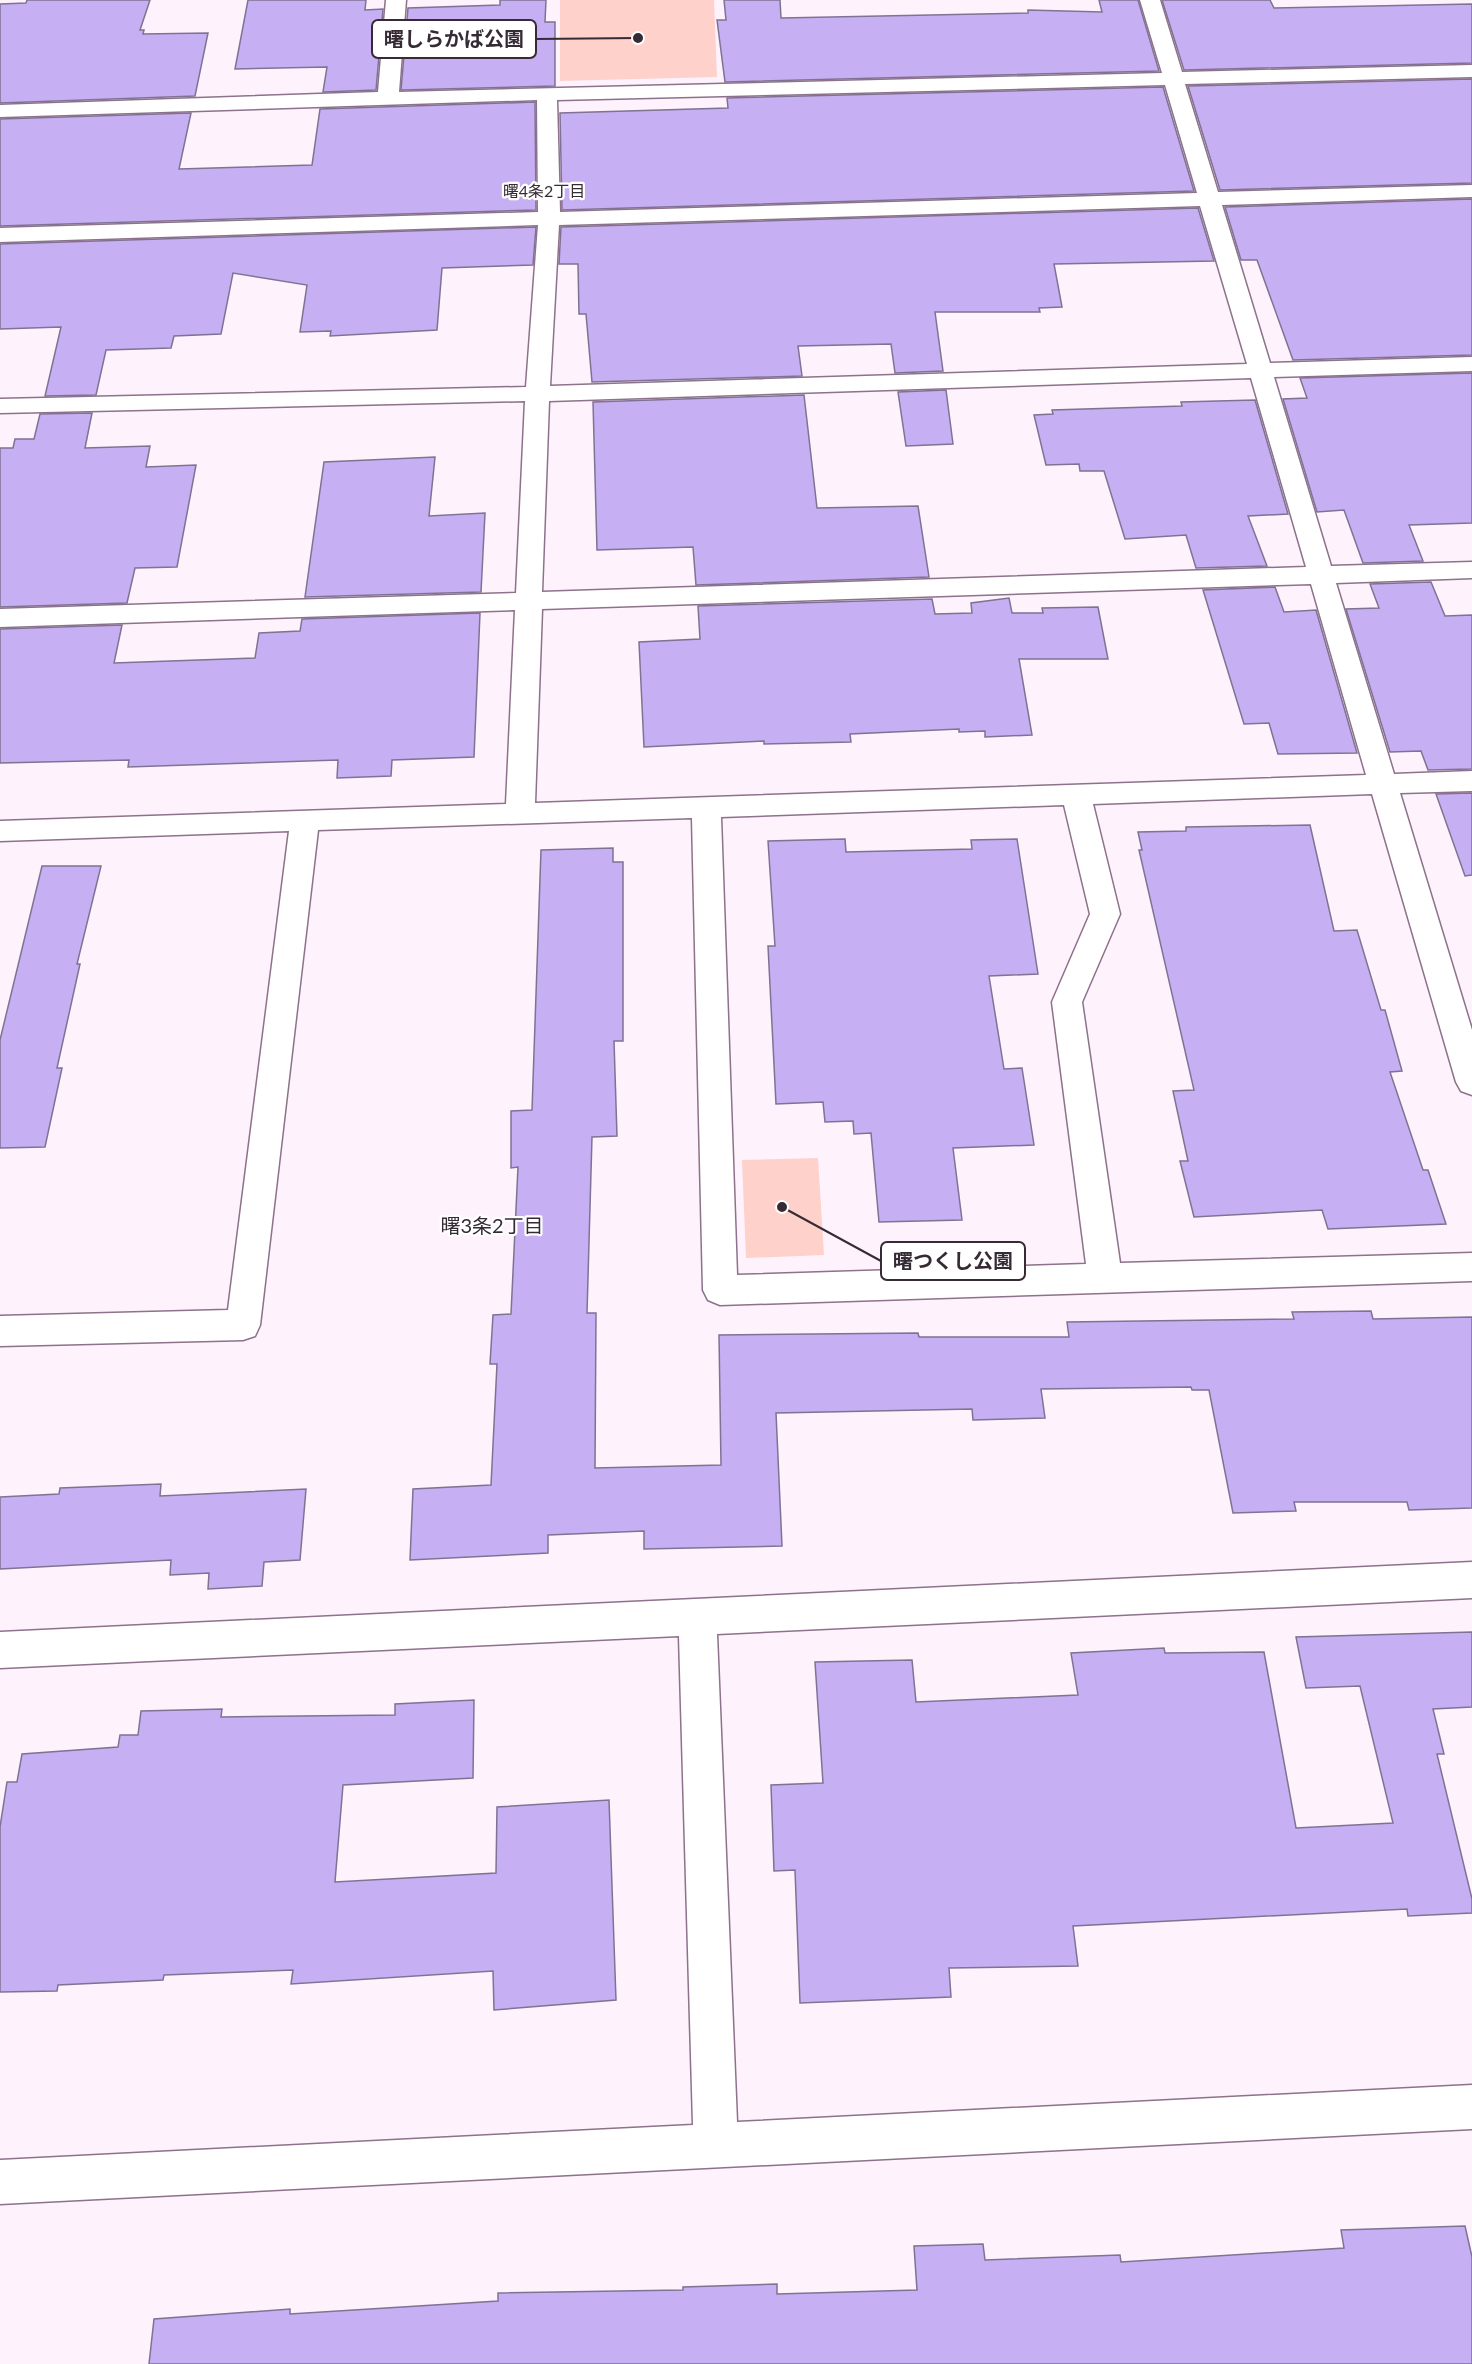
<svg xmlns="http://www.w3.org/2000/svg" width="1472" height="2364" font-family="Lato,'Noto Sans JP',sans-serif">
<style>
.green{fill:#fed1cb}
.building{fill:#c7aff4;stroke:#7e7392;stroke-width:1.5}
.lines{fill:none;stroke-linecap:round;stroke-linejoin:round}
.minor-casing{stroke:#8c728a;stroke-width:3}
.minor{fill:#fff;fill-rule:evenodd}
.labels{text-anchor:middle;stroke-width:4.5;stroke-linejoin:round;paint-order:stroke}
.far-neighbourhood-label{font-size:16px;fill:#362b35;stroke:#fff}
.neighbourhood-label{font-size:20px;fill:#362b35;stroke:#fff}
.leader{fill:none;stroke:#362b35;stroke-width:2}
.callout-dot{fill:#362b35;stroke:#fff;stroke-width:2}
.callout{fill:#fff;stroke:#362b35;stroke-width:2}
.callout-label{font-size:20px;text-anchor:middle;font-weight:bold;fill:#362b35}
</style>
<rect width="100%" height="100%" fill="#fef2fd"/>
<g class="green">
<path d="M560 0H714L717 77 560 81Z"/>
<path d="M818 1158 824 1255 746 1258 742 1160Z"/>
</g>
<g class="building">
<path d="M27 0H150L140 30H144L143 34 208 33 195 96 0 103V4L26 3Z"/>
<path d="M248 0H366L365 10 383 9 376 90 323 92 327 67 235 69Z"/>
<path d="M500 0H546L545 22H555V86L401 90 408 8 500 5Z"/>
<path d="M724 0H780L781 18 1028 13V10L1102 12 1099 0H1138L1159 71 725 82 717 20H726Z"/>
<path d="M1162 0H1270L1274 8 1472 4V63L1184 70Z"/>
<path d="M1472 79V183L1220 190 1188 86Z"/>
<path d="M1163 87 1194 191 562 210 560 113 728 108 727 98Z"/>
<path d="M535 102 536 210 0 226V119L191 113 179 169 312 165 320 109Z"/>
<path d="M1472 199V355L1293 360 1257 260H1241L1225 207Z"/>
<path d="M1198 208 1214 261 1054 264 1062 307 1039 308 1040 312H935L943 371 895 373 891 344 798 346 802 376 592 382 586 314H579L578 264H559L561 227Z"/>
<path d="M536 227 533 265 442 268 437 330 330 336 331 331 300 332 307 285 233 273 221 334 174 336 171 348 106 350 96 395 45 396 61 327 0 329V244Z"/>
<path d="M1472 373V523L1409 525 1423 561 1363 563 1344 510 1317 512 1283 399 1307 398 1300 378Z"/>
<path d="M946 390 953 444 906 446 898 392Z"/>
<path d="M804 395 817 508 918 506 929 577 696 585 693 547 597 550 593 402Z"/>
<path d="M1255 400 1288 514 1248 516 1267 566 1196 568 1186 535 1125 539 1104 471H1080L1079 464 1046 465 1034 415 1053 414 1052 410 1182 406 1181 402Z"/>
<path d="M92 413 85 448 150 446 146 467 196 465 177 567 135 568 127 603 0 607V448H13L15 439H34L40 414Z"/>
<path d="M435 457 429 516 485 513 481 592 305 597 324 462Z"/>
<path d="M1431 582 1445 616 1472 615V769L1428 770 1421 751 1390 752 1346 609 1379 608 1370 584Z"/>
<path d="M1275 587 1284 612 1316 610 1357 753 1278 754 1269 723 1244 724 1203 590Z"/>
<path d="M1009 598 1012 613H1043L1042 608 1098 607 1108 659H1019L1032 735 985 737V731L959 732V729L850 734 851 742 764 744V741L644 747 639 642 700 639 698 606 932 599 935 614 972 613 971 603Z"/>
<path d="M480 613 474 757 392 760 391 776 337 778 338 760 128 767 129 760 0 763V629L122 625 114 663 255 658 259 633 300 631 302 619Z"/>
<path d="M1472 793V875L1465 876 1436 794Z"/>
<path d="M1310 825 1334 931 1357 930 1381 1010H1385L1402 1071 1390 1072 1423 1170H1428L1446 1224 1328 1229 1322 1210 1194 1217 1180 1161H1188L1173 1091 1194 1090 1139 850H1142L1138 832 1186 831V827Z"/>
<path d="M845 839 846 852 972 849 971 840 1017 839 1038 974 989 976 1004 1069 1022 1068 1034 1145 953 1148 962 1220 879 1222 871 1133 854 1134 853 1121 825 1122 823 1102 776 1104 768 946H775L768 841Z"/>
<path d="M613 848V862H623V1041H614L617 1136 592 1137 587 1313H596L595 1468 721 1465 719 1335 918 1333 919 1337H1069L1067 1322 1294 1319 1292 1312 1371 1311 1373 1319 1472 1317V1508L1409 1510 1407 1502H1294L1296 1511 1233 1513 1209 1390H1192L1191 1387 1041 1389 1045 1418 973 1420 972 1409 776 1413 782 1546 644 1549V1531L548 1535V1553L410 1560 413 1489 491 1485 497 1364H490L493 1315 511 1314 518 1167 511 1168V1111L532 1110 541 850Z"/>
<path d="M42 866H101L77 964H80L57 1068H62L45 1147 0 1148V1040Z"/>
<path d="M161 1484 160 1496 306 1489 300 1560 264 1562 262 1586 208 1589 209 1573 170 1575 171 1560 0 1569V1497L59 1494 60 1488Z"/>
<path d="M1472 1632V1707L1433 1709 1444 1754H1437L1472 1899V1913L1408 1916 1407 1909 1073 1926 1078 1966 949 1968 951 1997 800 2003 795 1870 774 1871 771 1785 823 1783 815 1662 912 1660 916 1702 1078 1695 1071 1653 1164 1648 1165 1653 1264 1652 1296 1828 1393 1823 1360 1686 1306 1688 1296 1637Z"/>
<path d="M474 1700 473 1778 343 1785 335 1882 496 1873 497 1807 609 1800 616 2000 494 2010 493 1971 291 1984 293 1970 164 1975 163 1980 58 1985 57 1991 0 1992V1827L7 1782H17L22 1754 118 1747 120 1735H138L141 1711 222 1709 221 1717 395 1715V1704Z"/>
<path d="M1465 2226 1472 2257V2364H149L154 2319 290 2309V2314L498 2301V2293L683 2290V2287L777 2284V2294L917 2290 914 2246 983 2244 985 2260 1120 2255 1121 2262 1344 2248 1341 2230Z"/>
</g>
<g class="lines">
<defs>
<g id="minor">
<path d="M386 0H406L399 92 1162 73 1140 0H1160L1182 72 1472 65V77L1185 84 1218 192 1472 185V197L1222 205 1270 363 1472 357V371L1274 377 1331 566 1472 562V578L1336 583 1394 774 1472 771V791L1400 793 1472 1030V1095L1461 1091 1456 1082 1372 794 1093 804 1120 914 1082 1002 1120 1263 1472 1253V1281L720 1305 708 1300 703 1290 692 818 318 830 260 1325 255 1336 243 1340 0 1346V1316L228 1310 289 831 0 841V821L506 804 515 610 0 627V609L516 593 525 401 0 413V399L526 387 538 225 0 242V228L538 212 537 100 0 117V105L378 92ZM1165 85 1197 193 560 212 557 100ZM1200 206 1247 364 550 386 559 225ZM1251 378 1306 567 542 592 549 401ZM1311 584 1366 775 535 803 542 609ZM1064 805 1090 914 1052 1002 1086 1264 737 1275 721 817Z"/>
<path d="M1472 1562V1598L717 1634 737 2122 1472 2085V2129L0 2204V2160L693 2125 679 1636 0 1668V1632Z"/>
</g>
</defs>
<use href="#minor" class="minor-casing"/>
<use href="#minor" class="minor"/>
</g>
<g class="labels">
<g class="far-neighbourhood-label">
<text x="544" y="197">曙4条2丁目</text>
</g>
<g class="neighbourhood-label">
<text x="492" y="1233">曙3条2丁目</text>
</g>
</g>
<path class="leader" d="M638 38L536 39M782 1207L881 1261"/>
<g class="callout-dot">
<circle cx="638" cy="38" r="6"/>
<circle cx="782" cy="1207" r="6"/>
</g>
<g class="callout">
<rect x="372" y="20" width="164" height="38" rx="6"/>
<rect x="881" y="1242" width="144" height="38" rx="6"/>
</g>
<g class="callout-label">
<text x="454" y="46">曙しらかば公園</text>
<text x="953" y="1268">曙つくし公園</text>
</g>
</svg>
